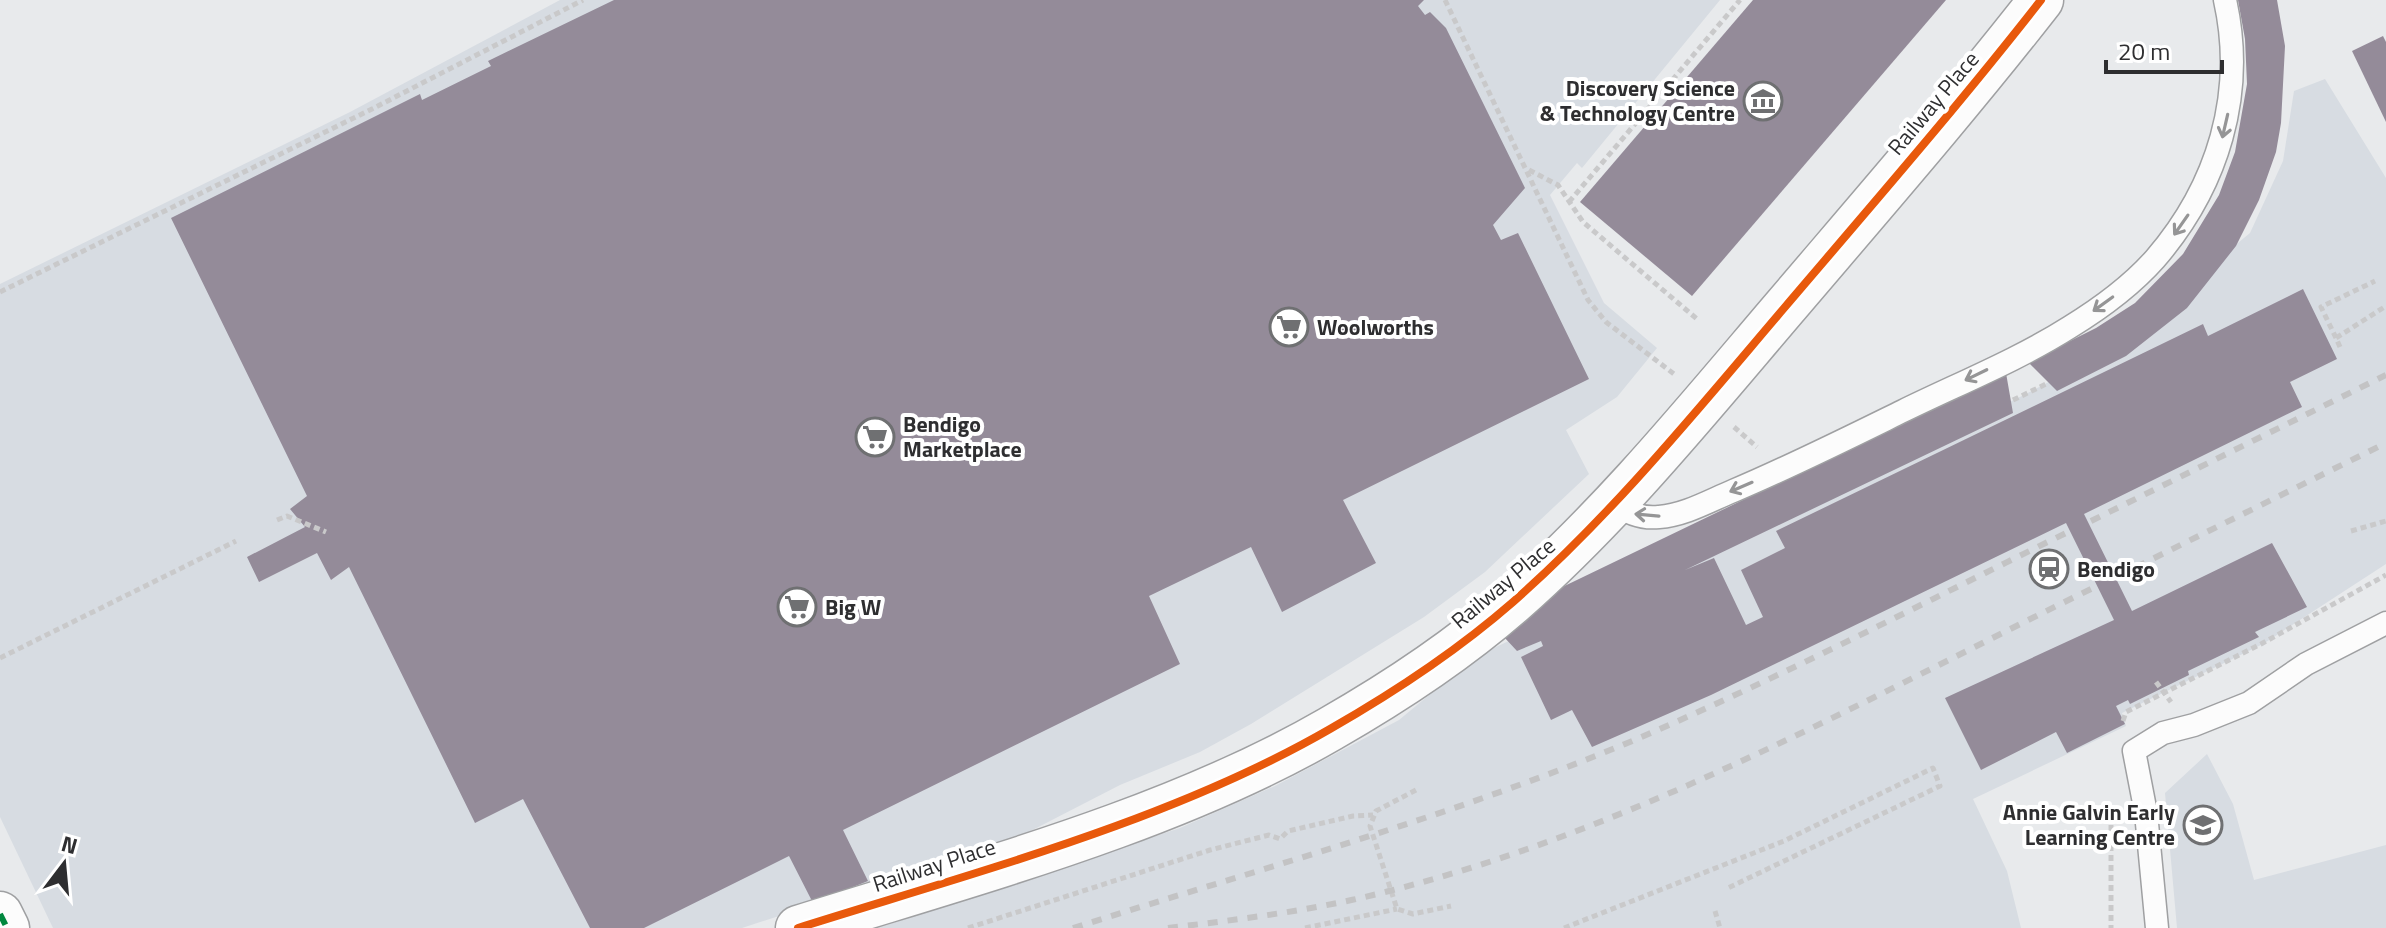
<svg xmlns="http://www.w3.org/2000/svg" width="2386" height="928" font-family="'Titillium Web',sans-serif">
<style>
.built{fill:#d7dce2}
.building{fill:#948b99}
.lines{fill:none;stroke-linecap:round;stroke-linejoin:round}
.service-casing{stroke:#9fa0a2;stroke-width:25}
.minor-casing{stroke:#9fa0a2;stroke-width:47}
.path{stroke:#c9c9ca;stroke-width:5;stroke-dasharray:6 4;stroke-linecap:butt}
.service{stroke:#fcfcfc;stroke-width:22}
.minor{stroke:#fcfcfc;stroke-width:44}
.rail{stroke:#c3c3c4;stroke-width:6;stroke-dasharray:10 10;stroke-linecap:butt}
.quiet{stroke:#00873e;stroke-width:6;stroke-dasharray:12 6;stroke-linecap:butt}
.cycleway-casing{stroke:#fff;stroke-width:13}
.cycleway{stroke:#e8590c;stroke-width:8}
.oneway{stroke:#959596}
.labels{text-anchor:middle;stroke-width:8;stroke-linejoin:round;paint-order:stroke}
.poi-label{font-size:22px;font-weight:bold;fill:#2e2e30;stroke:#fff;text-anchor:start}
.street-label{font-size:22px;fill:#2e2e30;stroke:#fff}
</style>
<rect width="100%" height="100%" fill="#e8eaec"/>
<g class="built">
<path d="M560 0H1720L1582 168 1577 163 1550 195 1604 303 1657 348 1617 397 1566 430 1589 474 1485 572 1424 617 1251 724 1200 752 1120 785 1013 840 742 928H53L0 817V284L350 112Z"/>
<path d="M2325 79 2386 178V564L2263 644 2122 713 2126 726 1973 799 2007 871 2021 928H878L1180 828 1275 786 1399 720 1475 657 2024 395 2106 352 2250 233 2283 161 2294 91Z"/>
<path d="M2207 754 2233 804 2254 880 2386 845V928H2177L2165 793Z"/>
</g>
<g class="building">
<path d="M614 0H1424L1418 6 1425 15 1430 12 1446 28 1525 188 1493 225 1501 240 1518 233 1589 379 1343 500 1376 563 1282 612 1251 547 1149 596 1180 664 843 830 868 881 813 903 789 856 644 928H590L523 799 475 823 349 567 331 580 317 553 259 582 247 557 305 527 290 509 307 496 171 218 420 94 422 100 491 66 488 61Z"/>
<path d="M1753 0H1946L1692 296 1580 202Z"/>
<path d="M2238 0H2277L2285 46 2281 123 2276 152 2259 200 2236 246 2187 308 2126 356 2057 391 2028 362 2096 328 2135 303 2183 254 2219 195 2235 152 2247 84 2245 39Z"/>
<path d="M2383 36 2386 42V122L2352 51Z"/>
<path d="M2303 289 2337 359 2290 382 2302 407 2084 514 2132 611 2272 543 2307 607 2255 632 2259 637 2188 671 2189 675 2130 704 2128 700 2116 706 2125 724 2067 753 2056 732 1981 770 1945 698 2114 620 2066 523 1711 695 1592 747 1572 710 1551 720 1521 657 1543 646 1541 641 1517 651 1490 622 2006 373 2013 413 1685 570 1714 558 1746 625 1763 617 1741 570 1785 548 1776 531 2203 324 2208 336Z"/>
</g>
<g class="lines">
<defs>
<g id="service">
<path d="M1614 503C1627 513 1641 519 1659 517 1685 515 1709 501 1733 491 1790 467 1846 439 1903 411 1958 384 2018 360 2070 327 2101 308 2131 286 2155 259 2218 186 2246 94 2225 0"/>
<path d="M2157 928 2146 813 2134 751 2163 733 2194 725 2249 703 2306 664 2386 623"/>
</g>
<g id="minor">
<path d="M0 914 7 928"/>
<path d="M798 928C972 873 1171 821 1330 729 1393 693 1458 650 1513 602 1614 513 1698 409 1785 307 1871 206 1959 105 2041 0"/>
</g>
</defs>
<use href="#service" class="service-casing"/>
<use href="#minor" class="minor-casing"/>
<g class="path">
<path d="M1445 0 1588 300 1606 322 1674 374"/>
<path d="M1529 170 1558 185 1583 222 1697 319"/>
<path d="M1569 202 1740 0"/>
<path d="M0 292 372 109 583 0"/>
<path d="M2336 338 2321 307 2375 281"/>
<path d="M2340 347 2336 338 2386 306"/>
<path d="M2013 400 2046 384"/>
<path d="M1734 427 1757 447"/>
<path d="M277 520 287 516 326 532"/>
<path d="M2351 531 2386 521"/>
<path d="M0 658 236 541"/>
<path d="M2156 682 2171 702"/>
<path d="M2123 721 2126 712 2261 644 2386 575"/>
<path d="M1416 790 1376 811 1370 826 1397 909 1413 914 1451 906"/>
<path d="M2111 805V928"/>
<path d="M1715 911 1720 928"/>
<path d="M968 928 1210 850 1269 835 1280 839 1288 831 1353 816 1373 815"/>
<path d="M1305 928 1397 909"/>
<path d="M1564 928 1784 841 1933 768 1940 786 1728 888"/>
</g>
<use href="#service" class="service"/>
<use href="#minor" class="minor"/>
<g class="rail">
<path d="M2091 521 2386 375"/>
<path d="M2118 576 2386 443"/>
<path d="M1073 928C1257 870 1446 818 1625 744 1776 680 1921 604 2068 532"/>
<path d="M1168 928C1243 919 1317 910 1389 891 1638 828 1866 699 2095 587"/>
</g>
<path class="quiet" d="M0 914 7 928"/>
<defs>
<path id="cycleway" d="M798 928C972 873 1171 821 1330 729 1393 693 1458 650 1513 602 1614 513 1698 409 1785 307 1871 206 1959 105 2041 0"/>
</defs>
<use href="#cycleway" class="cycleway-casing"/>
<use href="#cycleway" class="cycleway"/>
</g>
<defs><path id="oneway-shaft" d="M-6 0H5M1.5-3L5.5 0L1.5 3" fill="none" stroke-width="1.6" stroke-linecap="round" stroke-linejoin="round" transform="scale(2)"/></defs>
<g class="oneway">
<use href="#oneway-shaft" transform="translate(2225 126) rotate(103)"/>
<use href="#oneway-shaft" transform="translate(2181 225) rotate(125)"/>
<use href="#oneway-shaft" transform="translate(2103 304) rotate(144)"/>
<use href="#oneway-shaft" transform="translate(1976 375) rotate(154)"/>
<use href="#oneway-shaft" transform="translate(1741 487) rotate(157)"/>
<use href="#oneway-shaft" transform="translate(1647 515) rotate(-175)"/>
</g>
<defs>
<symbol id="museum-ring" viewBox="-11 -11 22 22"><circle r="9.5" fill="#fff" stroke="#6f7072" stroke-width="1.5"/><path d="M0-6L6-3V-2H-6V-3ZM-5-1h2V3h-2ZM-1-1h2V3h-2ZM3-1h2V3H3ZM-6 4H6V6H-6Z" fill="#6f7072"/></symbol>
<symbol id="supermarket-ring" viewBox="-11 -11 22 22"><circle r="9.5" fill="#fff" stroke="#6f7072" stroke-width="1.5"/><path d="M-6-5.5h2.5l.6 2H6L4.5 2H-2.5L-4.4-4H-6ZM-1.5 3.2a1.3 1.3 0 1 0 .1 0ZM3 3.2a1.3 1.3 0 1 0 .1 0Z" fill="#6f7072"/></symbol>
<symbol id="station-ring" viewBox="-11 -11 22 22"><circle r="9.5" fill="#fff" stroke="#6f7072" stroke-width="1.5"/><path d="M-3-6H3Q5-6 5-4V2Q5 4 3 4L4.5 6H3L1.5 4h-3L-3 6H-4.5L-3 4Q-5 4-5 2V-4Q-5-6-3-6ZM-3.5-4v3h7v-3ZM-3.5 1v1.5H-2V1ZM2 1v1.5H3.5V1Z" fill="#6f7072"/></symbol>
<symbol id="school-ring" viewBox="-11 -11 22 22"><circle r="9.5" fill="#fff" stroke="#6f7072" stroke-width="1.5"/><path d="M0-5L7-2L0 1L-7-2ZM-4 1L0 2.5L4 1V4Q0 6-4 4Z" fill="#6f7072"/></symbol>
</defs>
<g fill-rule="evenodd">
<use href="#museum-ring" x="1741" y="79" width="44" height="44"/>
<use href="#supermarket-ring" x="1267" y="305" width="44" height="44"/>
<use href="#supermarket-ring" x="853" y="415" width="44" height="44"/>
<use href="#station-ring" x="2027" y="547" width="44" height="44"/>
<use href="#supermarket-ring" x="775" y="585" width="44" height="44"/>
<use href="#school-ring" x="2181" y="803" width="44" height="44"/>
</g>
<g class="labels">
<g class="poi-label">
<text x="1735" y="96" text-anchor="end">Discovery Science<tspan x="1735" dy="25">&amp; Technology Centre</tspan></text>
<text x="1317" y="335">Woolworths</text>
<text x="903" y="432">Bendigo<tspan x="903" dy="25">Marketplace</tspan></text>
<text x="2077" y="577">Bendigo</text>
<text x="825" y="615">Big W</text>
<text x="2175" y="820" text-anchor="end">Annie Galvin Early<tspan x="2175" dy="25">Learning Centre</tspan></text>
</g>
<g class="street-label">
<text transform="translate(1933 103) rotate(-50)" y="8">Railway Place</text>
<text transform="translate(1503 583) rotate(-40)" y="8">Railway Place</text>
<text transform="translate(934 865) rotate(-18)" y="8">Railway Place</text>
</g>
</g>
<g transform="translate(64 864) rotate(16)" stroke="#ffffff" stroke-width="6" paint-order="stroke">
<path d="M0-6L14 30L0 20L-14 30Z" fill="#2e2e30"/>
<text y="-12" font-size="22" font-weight="bold" text-anchor="middle" fill="#2e2e30">N</text>
</g>
<path d="M2106 60v12h116v-12" fill="none" stroke="#2e2e30" stroke-width="4"/>
<text x="2118" y="60" font-size="24" fill="#2e2e30" stroke="#ffffff" stroke-width="6" paint-order="stroke">20 m</text>
</svg>
